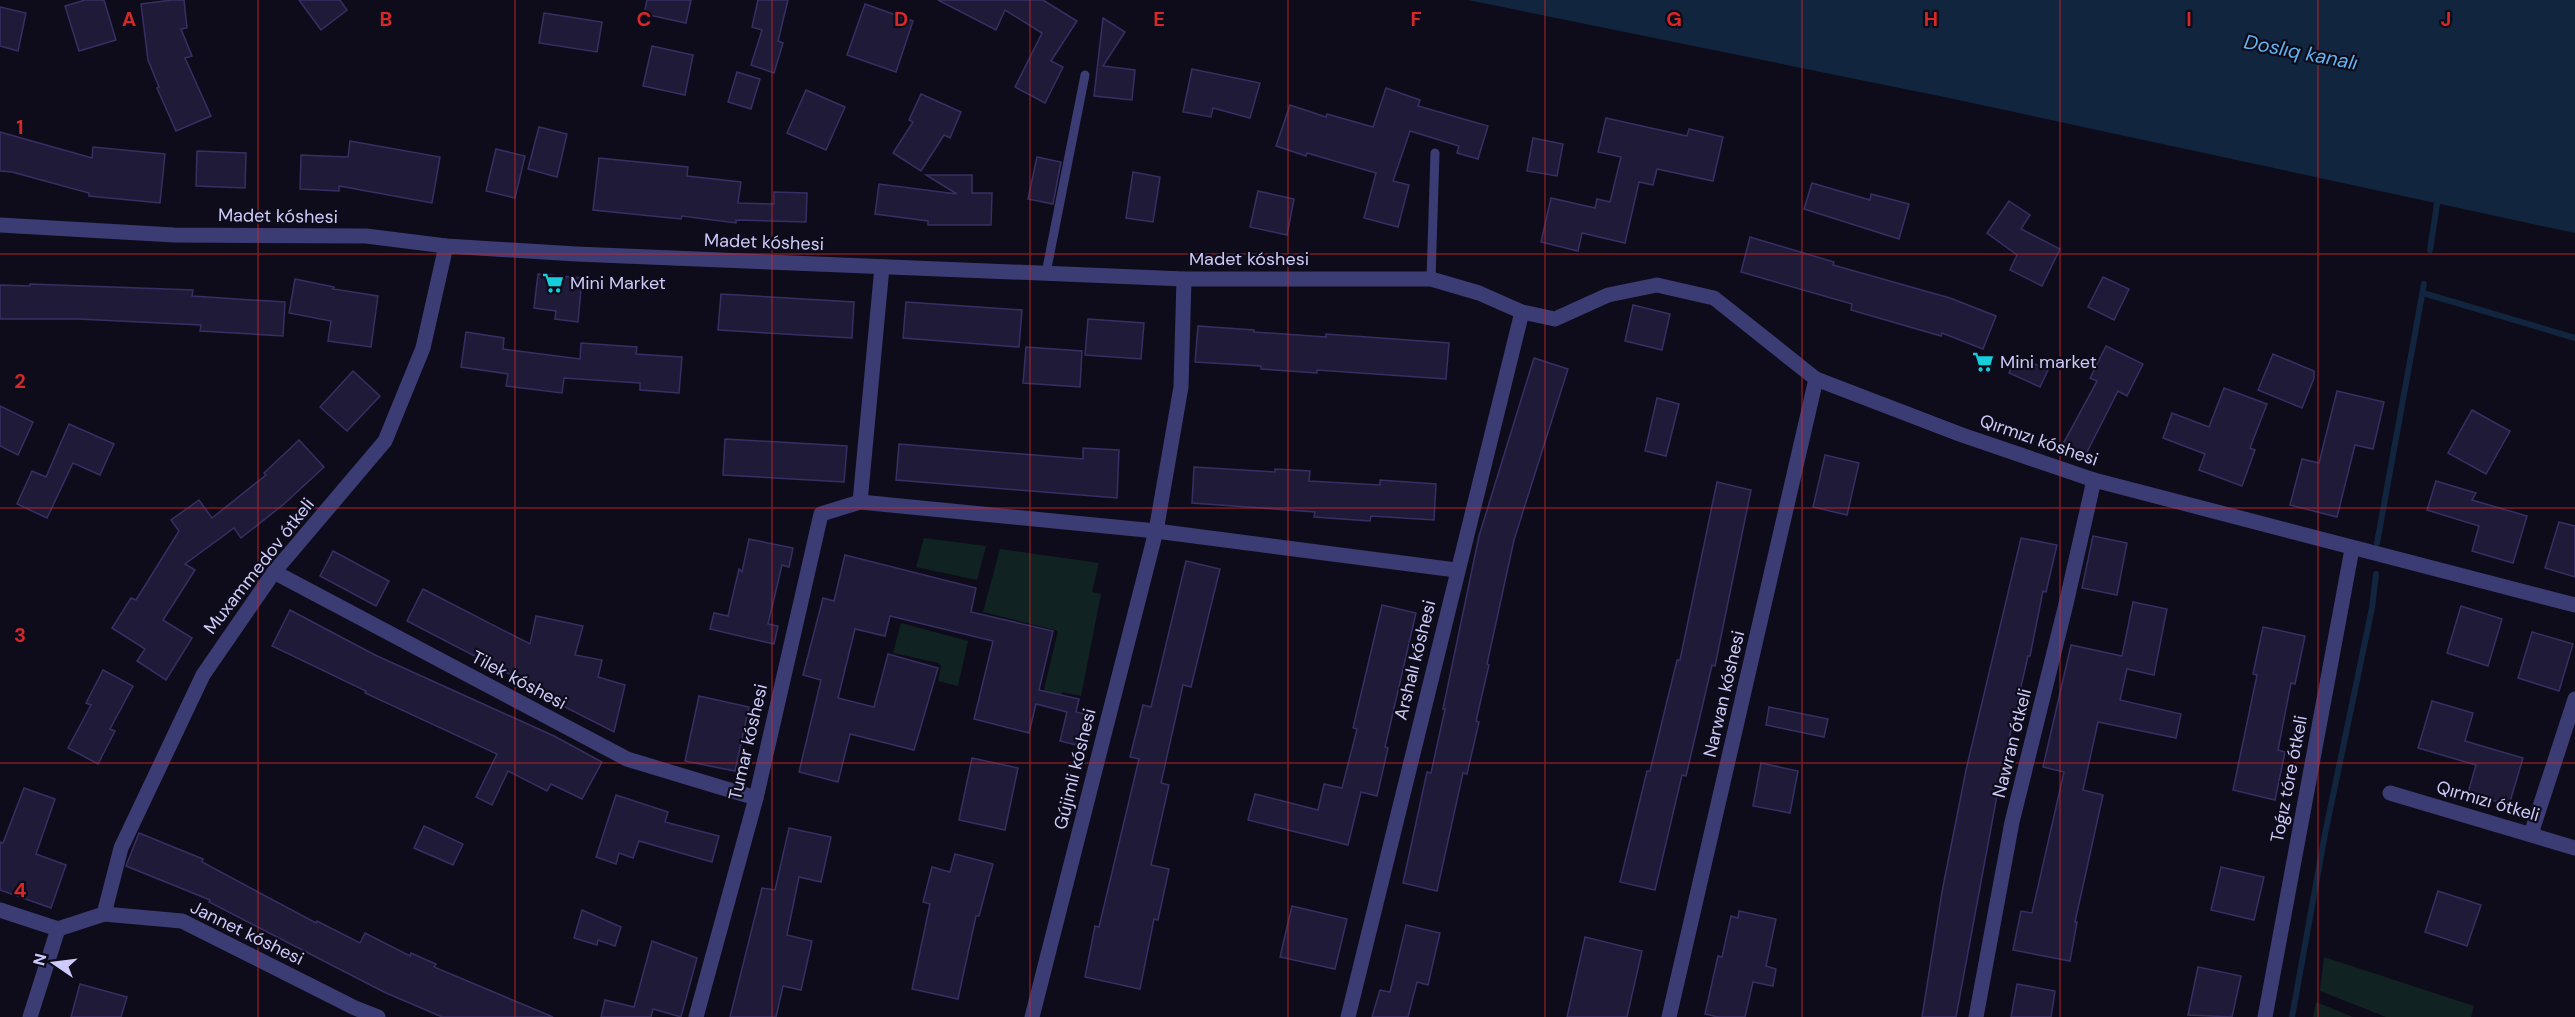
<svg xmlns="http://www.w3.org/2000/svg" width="2575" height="1017" font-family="'DM Sans',sans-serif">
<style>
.green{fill:#102322}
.water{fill:#11253e}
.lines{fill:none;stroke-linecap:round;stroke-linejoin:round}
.stream{stroke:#11253e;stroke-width:6}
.building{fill:#201a39;stroke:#372f63;stroke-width:1.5}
.service{stroke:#3c3c75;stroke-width:9}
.minor{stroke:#3c3c75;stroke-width:15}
.grid{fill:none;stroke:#d62828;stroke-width:1.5;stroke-opacity:0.55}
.labels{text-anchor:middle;stroke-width:4.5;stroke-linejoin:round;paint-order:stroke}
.street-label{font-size:18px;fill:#cecbfa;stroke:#0e0c1a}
.poi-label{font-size:18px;fill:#cecbfa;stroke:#0e0c1a;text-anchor:start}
.water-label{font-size:20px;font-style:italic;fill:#63b3f0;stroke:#0e0c1a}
.grid-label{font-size:20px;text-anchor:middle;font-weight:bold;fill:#d62828;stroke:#0e0c1a;stroke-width:4.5;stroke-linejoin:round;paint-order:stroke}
</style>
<rect width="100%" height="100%" fill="#0e0c1a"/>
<g class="green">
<path d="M924 538 986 546 977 580 916 567Z"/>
<path d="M1000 549 1099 563 1092 592 1101 594 1081 696 1062 692 1058 706 1041 702 1058 631 983 612Z"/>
<path d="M901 623 968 641 958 686 938 681 941 666 939 663 893 653Z"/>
<path d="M2324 957 2474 1006 2471 1017H2386L2320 991Z"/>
<path d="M2316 1002 2353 1017H2313Z"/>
</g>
<path class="water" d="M1468 0H2575V233L1949 98Z"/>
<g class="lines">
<g class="stream">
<path d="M2430 250 2437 204"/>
<path d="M2423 293 2575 338"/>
<path d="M2377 543 2424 284"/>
<path d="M2292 1017 2325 834 2372 608 2376 574"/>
</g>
</g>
<g class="building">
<path d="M85 0H104L116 40 79 51 65 6Z"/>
<path d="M172 0H184L187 28 181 29 192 56 185 58 211 116 176 131 157 88 159 87 148 60 141 4Z"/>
<path d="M299 0H340L347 10 321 30Z"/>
<path d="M647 0H691L686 23 644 14Z"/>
<path d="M758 0H788L778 41 783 43 774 73 751 65 762 30 752 27Z"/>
<path d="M938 0H1043L1077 21 1051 61 1063 67 1045 103 1015 87 1042 33 1005 10 996 30Z"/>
<path d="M865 4 913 21 896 72 847 55Z"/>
<path d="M0 7 26 13 18 51 0 46Z"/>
<path d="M544 13 602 22 597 52 539 43Z"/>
<path d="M1103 18 1125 32 1103 66 1135 70 1132 100 1094 96Z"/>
<path d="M652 46 693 55 685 95 643 86Z"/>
<path d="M1192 69 1260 83 1250 118 1213 108 1211 117 1183 112Z"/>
<path d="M737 72 760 79 751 109 728 102Z"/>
<path d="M1386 88 1420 100 1418 106 1488 126 1478 159 1457 153 1459 146 1410 131 1393 181 1409 185 1398 227 1364 218 1376 173 1307 153 1306 156 1276 146 1290 105 1326 117 1327 114 1373 127Z"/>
<path d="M806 90 845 107 826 150 787 133Z"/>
<path d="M921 94 961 112 950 138 944 135 921 171 893 153 913 122 909 120Z"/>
<path d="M1606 118 1687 136 1689 129 1723 137 1713 181 1657 169 1653 185 1639 182 1625 243 1582 233 1578 251 1541 242 1551 198 1595 208 1597 199 1610 202 1621 157 1598 152Z"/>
<path d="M539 127 567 134 557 177 528 169Z"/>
<path d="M0 132 92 158 93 147 165 154 160 203 89 196V193L12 172 0 171Z"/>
<path d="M1533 138 1563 144 1557 176 1527 171Z"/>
<path d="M350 141 440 157 432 203 339 186V191L300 189 301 155 348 157Z"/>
<path d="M496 149 525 156 515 198 486 191Z"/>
<path d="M197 151 246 153 245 188 196 186Z"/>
<path d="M1037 157 1061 162 1053 204 1028 199Z"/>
<path d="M599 158 688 167 687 176 741 182 738 203 774 204V192L807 193 806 222 736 220V223L682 216 681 219 593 210Z"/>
<path d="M1133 172 1160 177 1153 222 1126 218Z"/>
<path d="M926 175H972V193H992L991 225H928V221L875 214 879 184 957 194Z"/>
<path d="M1812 183 1870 200 1871 194 1909 204 1899 239 1804 209Z"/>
<path d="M1258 191 1294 199 1287 235 1250 227Z"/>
<path d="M2009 201 2030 215 2021 229 2060 249 2042 286 2010 270 2017 255 1987 233Z"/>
<path d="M1750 237 1834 262 1833 265 1950 298 1996 316 1983 349 1942 333 1941 336 1851 310 1852 304 1741 272Z"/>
<path d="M538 274 582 278 578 322 555 319 556 311 534 308Z"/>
<path d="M2103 277 2129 289 2114 320 2088 307Z"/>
<path d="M295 279 334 287 333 289 378 296 371 347 328 341 331 321 289 313Z"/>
<path d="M30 284 193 290 192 296 285 302 283 336 200 331 201 325 78 319H0V285L30 286Z"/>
<path d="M721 294 854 302 852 338 718 330Z"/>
<path d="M906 302 1022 310 1019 347 903 338Z"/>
<path d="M1633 305 1670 314 1662 350 1625 341Z"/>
<path d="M1088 319 1144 323 1141 359 1085 355Z"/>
<path d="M1198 326 1254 330V332L1326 337V334L1449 343 1446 379 1317 370V373L1261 369V366L1195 362Z"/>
<path d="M466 332 504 338 503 349 580 359 581 343 637 347 636 354 682 357 679 393 640 390V383L564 378 562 393 506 386 508 374 461 367Z"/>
<path d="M2106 346 2143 364 2127 396 2118 391 2085 456 2063 444 2097 381 2090 378Z"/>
<path d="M1026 347 1082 351 1080 387 1023 383Z"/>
<path d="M2273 354 2314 371V378L2302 408 2258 390Z"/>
<path d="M2017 356 2048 370 2040 387 2009 373Z"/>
<path d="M1534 358 1568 369 1514 540 1487 664 1489 665 1476 721 1479 722 1467 774 1463 773 1437 891 1403 883 1427 772 1431 773 1445 709H1443L1479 536Z"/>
<path d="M353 371 380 396 347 431 320 407Z"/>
<path d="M2224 388 2267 404 2250 448 2255 450 2242 486 2199 470 2205 454 2163 438 2172 413 2209 427Z"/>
<path d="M2337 391 2384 402 2373 449 2355 445 2337 517 2290 505 2302 459 2319 463Z"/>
<path d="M1657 398 1679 404 1666 456 1645 451Z"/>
<path d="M0 406 33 422 18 455 0 446Z"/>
<path d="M2472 410 2510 431 2486 474 2448 453Z"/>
<path d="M69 424 114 444 100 475 73 463 47 518 17 504 32 471 46 477Z"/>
<path d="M725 439 847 446 844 482 723 475Z"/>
<path d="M299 440 324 467 284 504 241 538 234 528 185 564 195 570 163 620 192 638 166 680 137 661 145 649 112 628 131 598 136 600 179 531 171 520 199 500 212 518 266 475 264 473Z"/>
<path d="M899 444 1083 459V448L1119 450 1117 498 896 480Z"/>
<path d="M1825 455 1859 463 1847 515 1813 507Z"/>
<path d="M1194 467 1275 472V469L1310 471 1309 481 1380 485V480L1436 484 1434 520 1371 516 1370 521 1314 517 1315 512 1192 503Z"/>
<path d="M2436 481 2476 493 2472 500 2527 516 2513 563 2472 551 2479 526 2427 510Z"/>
<path d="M1717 482 1751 490 1715 666 1712 665 1686 776 1682 775 1655 890 1620 882 1647 771H1650L1677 660H1680Z"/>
<path d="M2559 522 2575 526V577L2545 568Z"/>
<path d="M2093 536 2127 543 2117 595 2082 588Z"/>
<path d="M2021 538 2057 545 2046 592 2043 591 2030 656H2028L2001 774 1956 1017H1922L1942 892 1966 770Z"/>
<path d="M749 539 793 548 789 567 782 565 768 624 778 626 774 644 710 629 714 613 728 616 739 569 742 572Z"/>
<path d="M333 551 389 581 376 606 320 576Z"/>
<path d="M845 555 976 588 971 612 1053 631 1039 690 1079 699 1076 712 1093 716 1085 747 1060 741 1067 712 1036 704 1029 733 974 719 993 641 890 616 885 636 855 629 838 698 874 707 888 654 938 668 914 750 850 734 838 782 799 772 821 680 803 675 823 598 834 601Z"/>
<path d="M1186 561 1220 569 1191 687 1183 685 1161 783 1169 785 1151 865 1169 869 1158 920 1154 919 1140 989 1085 977 1095 926 1099 927 1139 759 1130 757 1143 705 1151 707Z"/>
<path d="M423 589 530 644 536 616 583 626 575 655 602 660 598 677 625 685 614 732 520 684 521 680 407 621Z"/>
<path d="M2133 602 2167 609 2154 675 2127 669 2120 700 2181 714 2176 738 2098 722 2083 790 2103 795 2075 922H2077L2070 961 2013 950 2021 911 2032 913 2064 772 2043 767 2071 645 2122 656Z"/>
<path d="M1382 605 1416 613 1385 747 1388 748 1377 796 1361 792 1348 845 1248 820 1255 794 1318 810 1324 784 1342 788 1357 729 1353 728Z"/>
<path d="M2461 606 2502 619 2488 666 2447 653Z"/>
<path d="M290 610 375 655 554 736 602 762 582 799 551 784 547 791 508 771 492 805 476 797 497 754 365 693 366 691 272 646Z"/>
<path d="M2263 627 2305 636 2295 684 2291 683 2278 750 2285 752 2275 800 2233 790 2257 675 2253 674Z"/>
<path d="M2532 632 2573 644 2559 691 2518 678Z"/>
<path d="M103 670 133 686 110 729 115 731 98 764 68 748 91 705 86 703Z"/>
<path d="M699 696 749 707 735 771 685 761Z"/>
<path d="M2432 701 2473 713 2465 741 2523 758 2509 805 2468 793 2476 765 2418 748Z"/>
<path d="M1769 707 1828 719 1824 737 1766 725Z"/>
<path d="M972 758 1018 768 1005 830 959 820Z"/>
<path d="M1761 763 1798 771 1790 813 1753 806Z"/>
<path d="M24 788 55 799 36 854 66 865 51 908 0 890V842L3 843Z"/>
<path d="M616 795 668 812 665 822 719 836 712 862 639 841 633 858 619 853 616 864 596 857Z"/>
<path d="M424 826 463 844 453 865 414 848Z"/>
<path d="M789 828 831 837 821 882 799 877 787 935 812 941 801 990 783 986 776 1017H730L762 888 775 890Z"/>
<path d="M139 833 203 859 202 862 316 923 317 921 360 943 365 933 410 956 411 953 436 964 434 967 553 1017H442L384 992 209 902 210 900 126 866Z"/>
<path d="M955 854 993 864 979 916H976L958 999 912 989 930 904 923 902 932 867 950 872Z"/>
<path d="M2221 867 2264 877 2254 920 2211 910Z"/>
<path d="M2438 891 2481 905 2467 946 2425 932Z"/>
<path d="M1292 906 1347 919 1335 969 1280 957Z"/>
<path d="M582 910 621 927 615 946 598 940 597 945 574 938Z"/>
<path d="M1739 911 1776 919 1766 966 1776 969 1773 986 1753 982 1745 1017H1718L1705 1014 1718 956 1722 957 1731 916 1738 918Z"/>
<path d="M1406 925 1440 933 1428 985 1417 982 1408 1017H1372L1380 990 1390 992Z"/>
<path d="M1585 937 1642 951 1627 1017H1567Z"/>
<path d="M652 941 697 958 681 1017 653 1009 651 1017H601L605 1000 634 1007Z"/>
<path d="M2198 967 2241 976 2232 1017 2188 1015Z"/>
<path d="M80 984 127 997 121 1017H71Z"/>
<path d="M2017 984 2055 991 2051 1017H2011Z"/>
</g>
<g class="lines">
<g class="service">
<path d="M1046 273 1085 75"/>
<path d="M1431 279 1435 153"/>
</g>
<g class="minor">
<path d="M0 225 174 235 366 236 446 246 576 254 1184 279H1431L1479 293 1522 312 1555 319 1608 295 1657 285 1714 298 1816 379 1962 435 2094 480 2575 605"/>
<path d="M860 502 882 267"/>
<path d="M274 572 627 759 756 798"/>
<path d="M2390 793 2575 848"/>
<path d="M2531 834 2575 699"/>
<path d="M0 910 58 929"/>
<path d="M104 914 121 848 203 675 274 572 385 441 423 348 446 246"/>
<path d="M58 929 104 914 182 921 355 1008 378 1017"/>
<path d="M30 1017 58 929"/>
<path d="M696 1017 756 798 821 514 860 502 1156 531 1456 570"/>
<path d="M1032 1017 1156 531 1181 387 1184 279"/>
<path d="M1348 1017 1522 312"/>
<path d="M1669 1017 1816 379"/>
<path d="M1976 1017 2012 822 2066 604 2094 480"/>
<path d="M2265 1017 2352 549"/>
</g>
</g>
<path class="grid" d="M258 0V1017M515 0V1017M772 0V1017M1030 0V1017M1288 0V1017M1545 0V1017M1802 0V1017M2060 0V1017M2318 0V1017M0 254H2575M0 508H2575M0 763H2575"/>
<defs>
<symbol id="supermarket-bare" viewBox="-9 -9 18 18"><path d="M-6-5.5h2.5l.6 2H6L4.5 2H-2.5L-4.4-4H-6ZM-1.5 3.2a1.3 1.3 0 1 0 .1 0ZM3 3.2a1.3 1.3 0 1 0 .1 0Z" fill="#15cedc" stroke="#0e0c1a" stroke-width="2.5" paint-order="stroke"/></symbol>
</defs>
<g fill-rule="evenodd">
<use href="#supermarket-bare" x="538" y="268" width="30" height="30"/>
<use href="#supermarket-bare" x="1968" y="347" width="30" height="30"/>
</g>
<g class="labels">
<g class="street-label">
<text transform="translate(278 216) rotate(1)" y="6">Madet kóshesi</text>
<text transform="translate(764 242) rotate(2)" y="6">Madet kóshesi</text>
<text x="1249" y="265">Madet kóshesi</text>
<text transform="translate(2039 440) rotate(19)" y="6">Qırmızı kóshesi</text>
<text transform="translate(259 566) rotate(-52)" y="6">Muxammedov ótkeli</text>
<text transform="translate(1415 660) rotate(-76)" y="6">Arshalı kóshesi</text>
<text transform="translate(519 680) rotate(28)" y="6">Tilek kóshesi</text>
<text transform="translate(1724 694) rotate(-77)" y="6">Narwan kóshesi</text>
<text transform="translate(748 742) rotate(-77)" y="6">Tumar kóshesi</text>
<text transform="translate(2012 743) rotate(-76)" y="6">Nawran ótkeli</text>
<text transform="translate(1075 769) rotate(-76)" y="6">Gújimli kóshesi</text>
<text transform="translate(2289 779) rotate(-79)" y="6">Toǵız tóre ótkeli</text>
<text transform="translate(2488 801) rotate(16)" y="6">Qırmızı ótkeli</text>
<text transform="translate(247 933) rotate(26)" y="6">Jannet kóshesi</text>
</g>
<g class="poi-label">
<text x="570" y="289">Mini Market</text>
<text x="2000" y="368">Mini market</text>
</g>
<g class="water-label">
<text transform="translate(2301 52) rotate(11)" y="7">Doslıq kanalı</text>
</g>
</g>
<g class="grid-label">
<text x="129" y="26">A</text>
<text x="386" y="26">B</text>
<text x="644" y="26">C</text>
<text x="901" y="26">D</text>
<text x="1159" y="26">E</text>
<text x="1416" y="26">F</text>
<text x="1674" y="26">G</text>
<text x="1931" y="26">H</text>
<text x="2189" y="26">I</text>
<text x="2446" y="26">J</text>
<text x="20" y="134">1</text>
<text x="20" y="388">2</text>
<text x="20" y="642">3</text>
<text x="20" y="897">4</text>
</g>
<g transform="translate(54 963) rotate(284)" stroke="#0e0c1a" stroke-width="4.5" paint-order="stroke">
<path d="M0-4.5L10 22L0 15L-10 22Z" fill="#cecbfa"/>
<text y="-9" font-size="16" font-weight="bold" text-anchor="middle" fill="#cecbfa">N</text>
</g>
</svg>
